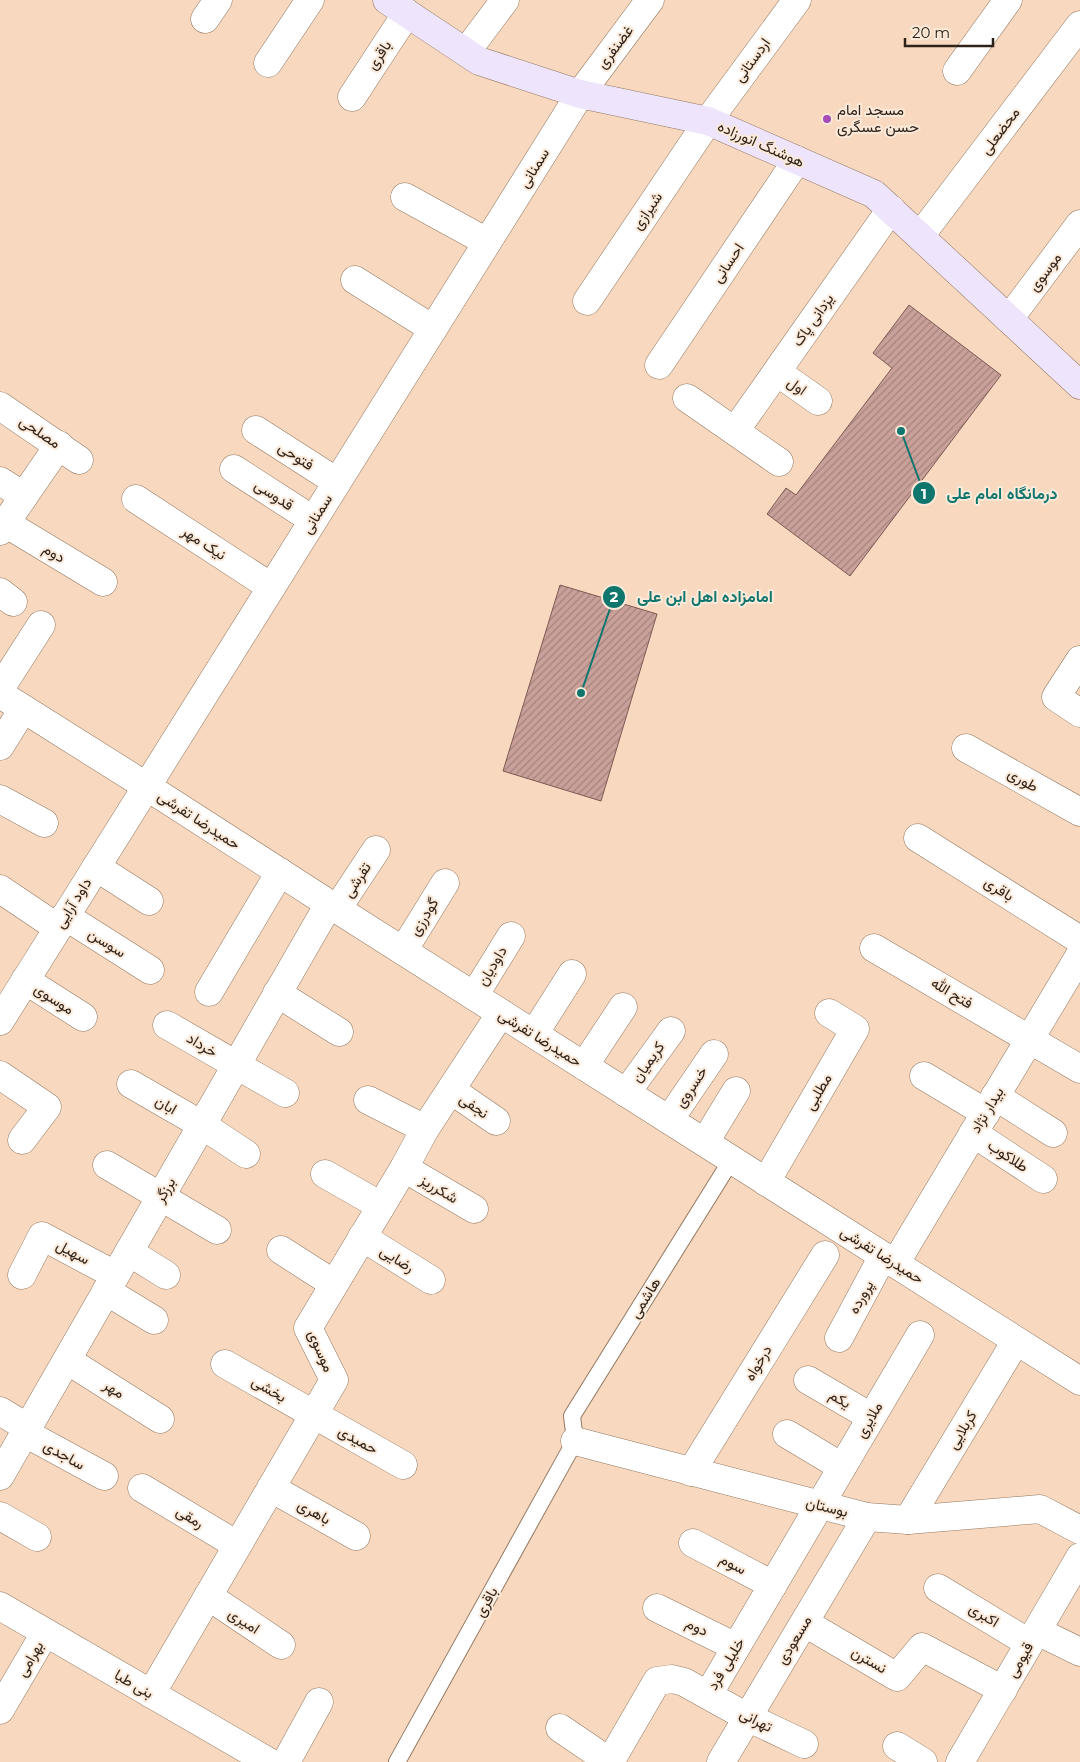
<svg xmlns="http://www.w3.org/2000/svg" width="1080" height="1762" font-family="Montserrat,Vazirmatn,sans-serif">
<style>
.building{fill:url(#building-hatch);stroke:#7d5953}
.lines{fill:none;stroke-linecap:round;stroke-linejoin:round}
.lane-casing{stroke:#937860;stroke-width:18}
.street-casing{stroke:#937860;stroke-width:29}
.secondary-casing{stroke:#937860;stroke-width:29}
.lane{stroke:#fff;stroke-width:16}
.street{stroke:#fff;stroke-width:28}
.secondary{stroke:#eee4fc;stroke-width:28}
.poi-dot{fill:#a54cb8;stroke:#fbe9d9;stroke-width:2}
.labels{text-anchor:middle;stroke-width:4;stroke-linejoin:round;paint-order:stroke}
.street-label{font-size:15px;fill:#2e2219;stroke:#fbe9d9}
.poi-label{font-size:15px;fill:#2e2219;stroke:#fbe9d9;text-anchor:start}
.leader{fill:none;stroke:#0f766e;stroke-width:2}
.callout-dot{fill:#0f766e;stroke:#fbe9d9;stroke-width:2}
.mark-label{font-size:15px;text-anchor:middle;font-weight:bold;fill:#fff}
.callout-label{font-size:16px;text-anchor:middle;font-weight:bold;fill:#0f766e;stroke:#fbe9d9;stroke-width:4;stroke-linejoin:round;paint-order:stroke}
</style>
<defs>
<pattern id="building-hatch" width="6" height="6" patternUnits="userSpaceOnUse" patternTransform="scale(1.25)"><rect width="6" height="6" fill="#c9a19a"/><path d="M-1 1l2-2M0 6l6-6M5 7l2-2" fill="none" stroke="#a4837d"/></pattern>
</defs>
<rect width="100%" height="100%" fill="#f8d9bf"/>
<g class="building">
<path d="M909 305 1001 375 850 576 767 514 786 488 796 495 892 368 873 353Z"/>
<path d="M560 585 657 614 601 801 503 771Z"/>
</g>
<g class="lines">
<defs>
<path id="lane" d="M397 1762 575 1441 572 1416 732 1159"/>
<g id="street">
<path d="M205 19 218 0"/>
<path d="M466 52 505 0"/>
<path d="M268 63 310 0"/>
<path d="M957 71 1008 0"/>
<path d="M352 97 407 13"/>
<path d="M405 197 487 242"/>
<path d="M920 236 1080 25"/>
<path d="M355 280 433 329"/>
<path d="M587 301 708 121 797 0"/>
<path d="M1009 319 1080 224"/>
<path d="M659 365 797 160"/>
<path d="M777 372 818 401"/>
<path d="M687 398 779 462"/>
<path d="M0 406 79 460"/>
<path d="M256 430 337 482"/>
<path d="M735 431 891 209"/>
<path d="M234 469 313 520"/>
<path d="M0 481 24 496"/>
<path d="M136 499 271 587"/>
<path d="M5 523 103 582"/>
<path d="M0 531 59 445"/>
<path d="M0 592 13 602"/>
<path d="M1080 660 1056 697 1080 713"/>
<path d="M0 689 41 625"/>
<path d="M0 694 146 786 337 909 1080 1381"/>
<path d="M0 746 23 709"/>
<path d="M966 748 1080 812"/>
<path d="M0 799 44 823"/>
<path d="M918 838 1080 940"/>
<path d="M96 867 149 901"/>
<path d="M0 889 58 928"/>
<path d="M337 909 376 850"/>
<path d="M65 916 150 970"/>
<path d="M874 948 1080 1069"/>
<path d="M403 951 445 883"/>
<path d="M25 980 83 1017"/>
<path d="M209 992 280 872"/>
<path d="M277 993 339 1032"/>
<path d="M474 996 511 936"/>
<path d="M0 1021 580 94 650 0"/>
<path d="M167 1025 285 1093"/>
<path d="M534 1034 572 974"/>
<path d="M584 1066 623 1007"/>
<path d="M0 1075 47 1107 22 1140"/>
<path d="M924 1076 986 1113"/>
<path d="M131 1084 202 1125 246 1154"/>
<path d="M451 1090 496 1121"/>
<path d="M626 1093 671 1031"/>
<path d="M995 1096 1053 1133"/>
<path d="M368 1100 425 1129"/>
<path d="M669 1120 714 1054"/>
<path d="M973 1133 1043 1179"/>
<path d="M705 1142 736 1091"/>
<path d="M107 1165 217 1230"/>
<path d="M404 1168 474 1209"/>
<path d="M325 1174 381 1206"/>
<path d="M766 1182 855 1029 829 1013"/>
<path d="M362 1237 431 1280"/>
<path d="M281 1250 334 1284"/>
<path d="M129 1252 166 1275"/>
<path d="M895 1264 1080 955"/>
<path d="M22 1275 42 1236 115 1275"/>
<path d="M106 1291 154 1320"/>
<path d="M839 1338 883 1256"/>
<path d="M67 1360 160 1419"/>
<path d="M225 1364 403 1465"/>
<path d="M808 1380 871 1417"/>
<path d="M0 1411 28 1428"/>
<path d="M25 1433 104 1476"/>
<path d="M787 1434 842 1467"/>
<path d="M575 1441 867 1517 908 1520 1040 1509 1080 1530"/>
<path d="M691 1472 825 1255"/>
<path d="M0 1476 329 904"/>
<path d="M142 1488 237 1545"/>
<path d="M271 1488 356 1536"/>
<path d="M0 1516 37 1537"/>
<path d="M908 1520 1016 1341"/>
<path d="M693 1543 773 1585"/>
<path d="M938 1588 1029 1643"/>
<path d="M208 1596 281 1645"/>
<path d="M0 1606 269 1762"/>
<path d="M657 1608 736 1647"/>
<path d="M805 1623 897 1677 922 1647 1003 1690"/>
<path d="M1037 1631 1080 1652"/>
<path d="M151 1694 334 1380 308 1328 404 1168 425 1129 501 1013"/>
<path d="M708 1695 920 1335"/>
<path d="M0 1710 45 1633"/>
<path d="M560 1728 610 1762 657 1681 672 1679 684 1682 747 1717 804 1744"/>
<path d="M897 1746 923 1762"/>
<path d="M286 1762 319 1702"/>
<path d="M721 1762 867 1517"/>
<path d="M960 1762 1080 1557"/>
</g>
<path id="secondary" d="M387 0 479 61 580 94 708 121 874 194 1080 385"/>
</defs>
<use href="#lane" class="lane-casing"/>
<use href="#street" class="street-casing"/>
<use href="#secondary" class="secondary-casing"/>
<use href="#lane" class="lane"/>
<use href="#street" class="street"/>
<use href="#secondary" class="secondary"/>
</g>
<circle class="poi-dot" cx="827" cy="119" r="5"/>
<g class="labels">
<g class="street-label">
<text transform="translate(615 47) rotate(-53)" y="5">غضنفری</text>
<text transform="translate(379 55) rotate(-57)" y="5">باقری</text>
<text transform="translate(752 60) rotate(-54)" y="5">اردستانی</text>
<text transform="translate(1000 131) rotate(-53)" y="5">محضعلی</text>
<text transform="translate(761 144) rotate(24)" y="5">هوشنگ انورزاده</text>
<text transform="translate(534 168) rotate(-58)" y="5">سمنانی</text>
<text transform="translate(647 211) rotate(-56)" y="5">شیرازی</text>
<text transform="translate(728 263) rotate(-56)" y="5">احسانی</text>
<text transform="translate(1045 272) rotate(-53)" y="5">موسوی</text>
<text transform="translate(813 320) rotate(-55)" y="5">یزدانی پاک</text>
<text transform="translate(797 386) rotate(35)" y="5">اول</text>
<text transform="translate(40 432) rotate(34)" y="5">مصلحی</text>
<text transform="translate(296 456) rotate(33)" y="5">فتوحی</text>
<text transform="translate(274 495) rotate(33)" y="5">قدوسی</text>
<text transform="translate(317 514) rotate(-58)" y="5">سمنانی</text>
<text transform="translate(204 543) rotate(33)" y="5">نیک مهر</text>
<text transform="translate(54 553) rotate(31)" y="5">دوم</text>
<text transform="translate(1023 780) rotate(30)" y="5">طوری</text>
<text transform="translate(199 820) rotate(33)" y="5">حمیدرضا تفرشی</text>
<text transform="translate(357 880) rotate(-57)" y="5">تفرشی</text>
<text transform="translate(999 889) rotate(32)" y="5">باقری</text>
<text transform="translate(73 903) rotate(-58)" y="5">داود آرایی</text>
<text transform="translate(424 917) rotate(-58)" y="5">گودرزی</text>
<text transform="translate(107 943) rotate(32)" y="5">سوسن</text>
<text transform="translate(492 966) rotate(-59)" y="5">داودیان</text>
<text transform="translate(952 993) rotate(31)" y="5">فتح الله</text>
<text transform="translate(54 999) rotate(33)" y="5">موسوی</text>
<text transform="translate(540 1038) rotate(32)" y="5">حمیدرضا تفرشی</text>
<text transform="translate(202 1045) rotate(31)" y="5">خرداد</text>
<text transform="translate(648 1062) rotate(-55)" y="5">کریمیان</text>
<text transform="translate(691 1087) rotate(-56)" y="5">خسروی</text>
<text transform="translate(818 1092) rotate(-60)" y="5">مطلبی</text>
<text transform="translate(166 1105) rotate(30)" y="5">ابان</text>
<text transform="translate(474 1106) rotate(35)" y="5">نجفی</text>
<text transform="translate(987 1110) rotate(-59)" y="5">بیدار نژاد</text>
<text transform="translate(1008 1156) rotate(34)" y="5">طلاکوب</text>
<text transform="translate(439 1189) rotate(31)" y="5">شکرریز</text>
<text transform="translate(165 1190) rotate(-60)" y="5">برزگر</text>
<text transform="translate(73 1252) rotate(28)" y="5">سهیل</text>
<text transform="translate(882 1255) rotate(32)" y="5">حمیدرضا تفرشی</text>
<text transform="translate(397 1259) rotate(32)" y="5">رضایی</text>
<text transform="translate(861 1297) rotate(-61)" y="5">پرورده</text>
<text transform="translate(645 1298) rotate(-58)" y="5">هاشمی</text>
<text transform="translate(321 1351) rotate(67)" y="5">موسوی</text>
<text transform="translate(758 1363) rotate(-59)" y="5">درخواه</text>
<text transform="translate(114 1389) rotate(32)" y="5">مهر</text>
<text transform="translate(269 1389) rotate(30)" y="5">بخشی</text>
<text transform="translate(840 1399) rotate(30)" y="5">یکم</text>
<text transform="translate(869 1420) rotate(-60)" y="5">ملایری</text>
<text transform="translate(962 1430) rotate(-59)" y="5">کربلایی</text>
<text transform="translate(358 1440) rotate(29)" y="5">حمیدی</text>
<text transform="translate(64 1455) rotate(29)" y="5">ساجدی</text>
<text transform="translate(827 1507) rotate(14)" y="5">بوستان</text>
<text transform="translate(314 1512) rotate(29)" y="5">باهری</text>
<text transform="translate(190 1517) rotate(31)" y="5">رمقی</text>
<text transform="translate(733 1564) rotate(28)" y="5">سوم</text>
<text transform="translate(486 1602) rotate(-61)" y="5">باقری</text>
<text transform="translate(984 1615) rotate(31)" y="5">اکبری</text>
<text transform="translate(244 1621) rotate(33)" y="5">امیری</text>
<text transform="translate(697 1627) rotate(26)" y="5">دوم</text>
<text transform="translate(794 1640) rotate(-59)" y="5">مسعودی</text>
<text transform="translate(30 1659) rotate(-60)" y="5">بهرامی</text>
<text transform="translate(869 1660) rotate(30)" y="5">نسترن</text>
<text transform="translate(1020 1660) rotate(-60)" y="5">قیومی</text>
<text transform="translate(726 1664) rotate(-59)" y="5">خلیلی فرد</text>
<text transform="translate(134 1684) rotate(30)" y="5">بنی طبا</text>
<text transform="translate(756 1720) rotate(27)" y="5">تهرانی</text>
</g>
<g class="poi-label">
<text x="837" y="115">مسجد امام<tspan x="837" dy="17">حسن عسگری</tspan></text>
</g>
</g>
<path class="leader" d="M901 431L924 493M581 693L614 597"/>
<g class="callout-dot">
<circle cx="901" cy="431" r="5"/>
<circle cx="581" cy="693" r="5"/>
<circle cx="924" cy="493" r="12"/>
<circle cx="614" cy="597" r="12"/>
</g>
<g class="mark-label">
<text x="924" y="499">1</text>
<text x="614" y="602">2</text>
</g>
<g class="callout-label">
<text x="1002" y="499">درمانگاه امام علی</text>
<text x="705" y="602">امامزاده اهل ابن علی</text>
</g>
<path d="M905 38v8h88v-8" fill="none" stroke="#2e2219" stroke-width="2.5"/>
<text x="912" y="38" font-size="15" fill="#2e2219" stroke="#fbe9d9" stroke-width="4" paint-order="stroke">20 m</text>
</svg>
